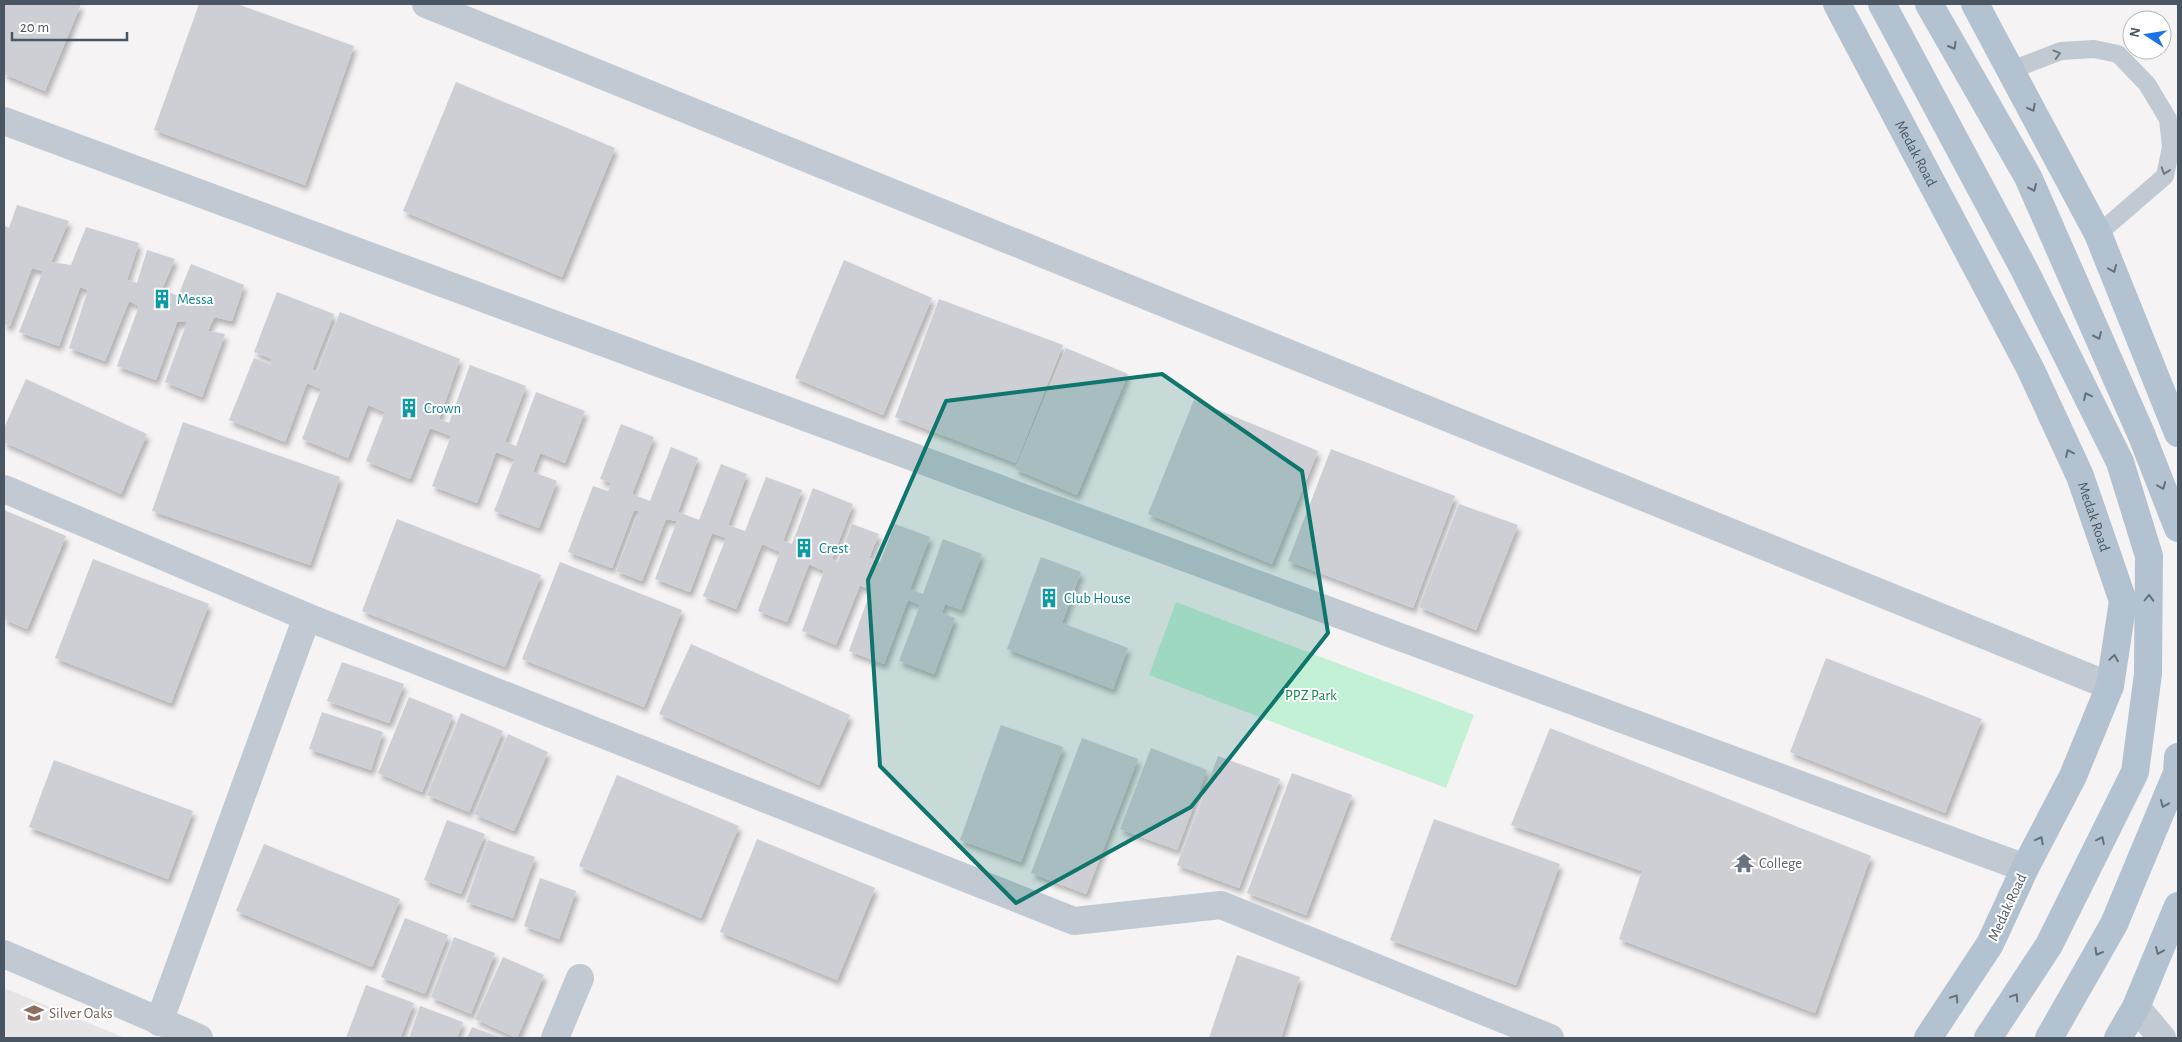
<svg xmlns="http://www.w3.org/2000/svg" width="2182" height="1042" font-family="'Alegreya Sans',sans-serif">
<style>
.education{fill:#e6e4e5}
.green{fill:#c3f1d5}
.building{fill:#cdcfd5;filter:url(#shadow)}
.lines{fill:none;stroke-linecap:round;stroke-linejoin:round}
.lane{stroke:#c1cad2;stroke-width:18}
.street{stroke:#c1cad2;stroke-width:28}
.primary{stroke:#b3c2d1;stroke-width:28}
.oneway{stroke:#64717d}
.oneway2{stroke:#6e7983}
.marked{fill:#0f766e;fill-opacity:0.2;stroke:#0f766e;stroke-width:4;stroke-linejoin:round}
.labels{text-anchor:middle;stroke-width:4;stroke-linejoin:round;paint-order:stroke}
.street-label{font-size:15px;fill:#4a5661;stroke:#fff}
.culture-label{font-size:15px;fill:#0d838f;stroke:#fff;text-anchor:start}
.park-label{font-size:15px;fill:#17864f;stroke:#fff}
.worship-label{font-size:15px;fill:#5b616d;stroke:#fff;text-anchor:start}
.education-label{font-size:15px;fill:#785e54;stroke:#fff;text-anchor:start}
</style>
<defs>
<filter id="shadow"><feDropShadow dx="3" dy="5.5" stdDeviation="2.5" flood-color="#0004"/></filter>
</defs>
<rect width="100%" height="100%" fill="#f5f3f3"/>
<path class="education" d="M4 988 125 1038H4Z"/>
<path class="green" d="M1176 602 1474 715 1446 788 1149 675Z"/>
<g class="building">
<path d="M4 4H81L45 91 4 74Z"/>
<path d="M199 4H237L354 46 305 185 154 130Z"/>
<path d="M456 82 615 148 562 277 403 211Z"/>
<path d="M17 205 69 221 51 262 71 265 86 227 139 243 127 280 137 283 147 250 175 259 162 289 178 296 191 264 244 285 232 321 214 317 208 331 225 334 202 397 165 382 187 322H177L156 380 117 366 139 306 129 301 105 361 69 348 88 290 80 287 59 346 19 332 43 271 32 268 10 326 4 324V225L9 228Z"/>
<path d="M844 260 932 298 883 415 795 378Z"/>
<path d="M277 292 334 314 312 370 317 372 340 312 460 359 439 419 449 423 470 365 526 386 505 442 516 446 536 392 585 411 565 463 540 453 533 472 557 481 539 528 494 511 514 459 496 452 477 503 432 486 451 436 430 428 410 479 366 461 385 412 368 405 348 458 302 439 321 389 307 383 285 442 229 420 254 358 270 364 272 359 254 352Z"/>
<path d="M939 299 1063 345 1016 463 895 417Z"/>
<path d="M1066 348 1128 374 1077 495 1015 469Z"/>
<path d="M26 379 147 434 121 494 4 442V428Z"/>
<path d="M1194 400 1318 451 1272 564 1148 514Z"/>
<path d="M183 422 340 477 310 565 152 511Z"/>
<path d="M621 424 654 437 632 494 650 501 671 447 698 458 678 512 699 520 721 464 747 474 728 525 745 531 766 477 802 490 783 541 792 544 813 488 853 504 832 559 838 562 852 524 879 534 869 558 880 562 895 524 930 537 910 589 923 594 943 539 982 554 961 610 945 604 942 613 955 618 934 674 899 661 920 605 908 600 884 664 849 651 871 590 860 585 836 645 802 631 824 571 809 564 787 622 758 611 780 552 762 544 736 609 703 596 726 538 712 533 690 592 655 579 677 521 666 519 642 581 616 571 639 511 634 510 612 568 568 552 593 486 608 491 611 483 600 479Z"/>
<path d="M1331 449 1455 496 1413 608 1288 561Z"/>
<path d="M1459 504 1518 525 1476 630 1419 607Z"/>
<path d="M4 510 66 536 27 629 4 619Z"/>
<path d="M397 519 541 575 505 667 362 611Z"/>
<path d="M1041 557 1081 572 1062 623 1128 648 1113 689 1007 649Z"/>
<path d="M93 559 209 604 171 703 55 658Z"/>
<path d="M560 562 682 610 644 707 522 659Z"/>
<path d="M691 644 850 715 819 785 659 714Z"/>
<path d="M1826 658 1982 719 1945 813 1790 752Z"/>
<path d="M342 662 404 684 389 723 327 701Z"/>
<path d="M409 697 453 715 422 792 378 773Z"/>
<path d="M322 712 383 732 371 770 309 749Z"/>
<path d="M461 713 503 731 469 812 427 795Z"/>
<path d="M1001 725 1063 747 1021 862 960 840Z"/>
<path d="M1550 728 1871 856 1815 1013 1619 939 1642 871 1511 825Z"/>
<path d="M508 734 548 752 514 831 474 814Z"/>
<path d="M1082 738 1138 759 1086 894 1031 873Z"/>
<path d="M1151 748 1207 770 1177 850 1120 829Z"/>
<path d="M1218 756 1280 779 1239 888 1177 865Z"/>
<path d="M54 760 193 811 168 879 29 827Z"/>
<path d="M1292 773 1352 795 1306 915 1247 893Z"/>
<path d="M617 775 739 826 701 918 579 866Z"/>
<path d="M1434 819 1560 864 1516 985 1390 940Z"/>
<path d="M447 820 485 834 461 894 424 880Z"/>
<path d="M757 839 875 888 837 980 720 932Z"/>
<path d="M488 840 535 857 513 918 466 902Z"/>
<path d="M264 844 400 899 372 967 236 911Z"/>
<path d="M540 878 576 891 559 939 524 926Z"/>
<path d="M405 918 448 935 425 994 381 977Z"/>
<path d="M454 937 495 953 471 1014 431 997Z"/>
<path d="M1237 955 1300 977 1281 1038H1209Z"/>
<path d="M503 957 544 975 517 1038 475 1019Z"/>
<path d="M366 985 414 1003 400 1038H346Z"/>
<path d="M420 1006 463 1022 457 1038H409Z"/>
<path d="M472 1027 502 1038H467Z"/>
</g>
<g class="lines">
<path class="lane" d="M2011 70 2061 51 2094 49 2118 54 2147 84 2168 119 2171 147 2165 176 2098 234"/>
<g class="street">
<path d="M426 4 2110 686"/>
<path d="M4 121 2025 868"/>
<path d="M4 489 307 617 1074 921 1221 905 1550 1038"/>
<path d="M4 954 199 1038"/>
<path d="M2136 1007 2162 1038"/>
<path d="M159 1022 307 617"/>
<path d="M555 1038 580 978"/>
</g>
<g class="primary">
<path id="s1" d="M1837 4 2030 368 2080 476 2123 601 2110 686 2073 776 2025 868 1990 944 1928 1038"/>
<path d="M1882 4 2024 269 2120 462 2149 556 2148 674 2135 772 2049 945 1988 1038"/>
<path d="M1929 4 2028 177 2142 436 2178 528"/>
<path d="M1975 4 2098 234 2178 433"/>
<path d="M2049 1038 2114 924 2177 773 2178 757"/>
<path d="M2118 1038 2136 1007 2178 906"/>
</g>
</g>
<defs><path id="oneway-chevron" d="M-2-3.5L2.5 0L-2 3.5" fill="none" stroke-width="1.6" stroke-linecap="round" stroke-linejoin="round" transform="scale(1.25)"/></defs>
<g class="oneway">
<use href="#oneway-chevron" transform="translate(1953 46) rotate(60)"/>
<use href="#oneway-chevron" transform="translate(2032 108) rotate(62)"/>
<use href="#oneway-chevron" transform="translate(2033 188) rotate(66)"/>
<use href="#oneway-chevron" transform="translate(2113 269) rotate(67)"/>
<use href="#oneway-chevron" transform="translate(2098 336) rotate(66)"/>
<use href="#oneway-chevron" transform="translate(2087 396) rotate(-116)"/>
<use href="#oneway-chevron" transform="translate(2069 453) rotate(-115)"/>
<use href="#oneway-chevron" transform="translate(2162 486) rotate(69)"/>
<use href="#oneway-chevron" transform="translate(2149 598) rotate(-89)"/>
<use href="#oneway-chevron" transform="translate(2114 658) rotate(-81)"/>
<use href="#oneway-chevron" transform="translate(2164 804) rotate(113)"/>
<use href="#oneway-chevron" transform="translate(2040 840) rotate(-62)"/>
<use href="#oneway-chevron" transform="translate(2101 840) rotate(-64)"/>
<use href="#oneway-chevron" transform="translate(2159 951) rotate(113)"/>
<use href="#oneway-chevron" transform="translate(2098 952) rotate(120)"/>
<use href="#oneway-chevron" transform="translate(2015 997) rotate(-57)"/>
<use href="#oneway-chevron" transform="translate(1955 998) rotate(-57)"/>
</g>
<g class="oneway2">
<use href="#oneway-chevron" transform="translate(2057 54) rotate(-16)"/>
<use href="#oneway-chevron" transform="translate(2165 171) rotate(109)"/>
</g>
<path class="marked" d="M1162 374 1302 471 1328 633 1191 807 1016 903 880 766 868 580 946 401Z"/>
<defs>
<symbol id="building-bare" viewBox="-9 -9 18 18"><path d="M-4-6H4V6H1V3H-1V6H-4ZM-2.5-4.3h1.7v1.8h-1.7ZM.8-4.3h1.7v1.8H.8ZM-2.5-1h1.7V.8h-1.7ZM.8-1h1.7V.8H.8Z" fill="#0f9aa8" stroke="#fff" stroke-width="2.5" paint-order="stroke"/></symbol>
<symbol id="temple-bare" viewBox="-9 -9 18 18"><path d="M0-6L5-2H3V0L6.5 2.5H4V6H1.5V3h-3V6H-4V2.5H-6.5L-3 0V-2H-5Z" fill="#6b7280" stroke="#fff" stroke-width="2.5" paint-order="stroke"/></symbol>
<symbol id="school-bare" viewBox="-9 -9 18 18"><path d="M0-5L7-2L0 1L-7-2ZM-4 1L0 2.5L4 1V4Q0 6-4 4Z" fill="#8d6e63" stroke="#fff" stroke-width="2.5" paint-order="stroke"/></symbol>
</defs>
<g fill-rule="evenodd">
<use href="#building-bare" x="148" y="285" width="28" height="28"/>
<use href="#building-bare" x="395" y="394" width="28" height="28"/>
<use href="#building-bare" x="790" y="534" width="28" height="28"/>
<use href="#building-bare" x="1035" y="584" width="28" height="28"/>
<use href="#temple-bare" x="1730" y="849" width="28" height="28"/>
<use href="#school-bare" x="20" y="999" width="28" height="28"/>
</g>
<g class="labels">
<g class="street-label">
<text dy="5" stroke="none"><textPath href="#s1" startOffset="169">Medak Road</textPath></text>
<text dy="5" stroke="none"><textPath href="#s1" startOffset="574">Medak Road</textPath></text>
<text transform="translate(2007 907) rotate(-65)" y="5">Medak Road</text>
</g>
<g class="culture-label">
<text x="177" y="304">Messa</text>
<text x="424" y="413">Crown</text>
<text x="819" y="553">Crest</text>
<text x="1064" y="603">Club House</text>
</g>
<g class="park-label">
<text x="1311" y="700">PPZ Park</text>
</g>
<g class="worship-label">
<text x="1759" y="868">College</text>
</g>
<g class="education-label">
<text x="49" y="1018">Silver Oaks</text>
</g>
</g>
<rect width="2182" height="1042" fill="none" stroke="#4a5661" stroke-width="10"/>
<g transform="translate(2147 35) rotate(282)"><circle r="24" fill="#ffffff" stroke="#b7bbc0"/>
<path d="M0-4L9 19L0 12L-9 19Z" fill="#1a73e8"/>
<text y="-8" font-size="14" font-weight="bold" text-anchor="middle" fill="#4a5661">N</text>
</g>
<path d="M12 32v8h115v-8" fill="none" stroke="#4a5661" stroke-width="2.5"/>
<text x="20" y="32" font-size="15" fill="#4a5661" stroke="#ffffff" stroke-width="4" paint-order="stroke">20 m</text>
</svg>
